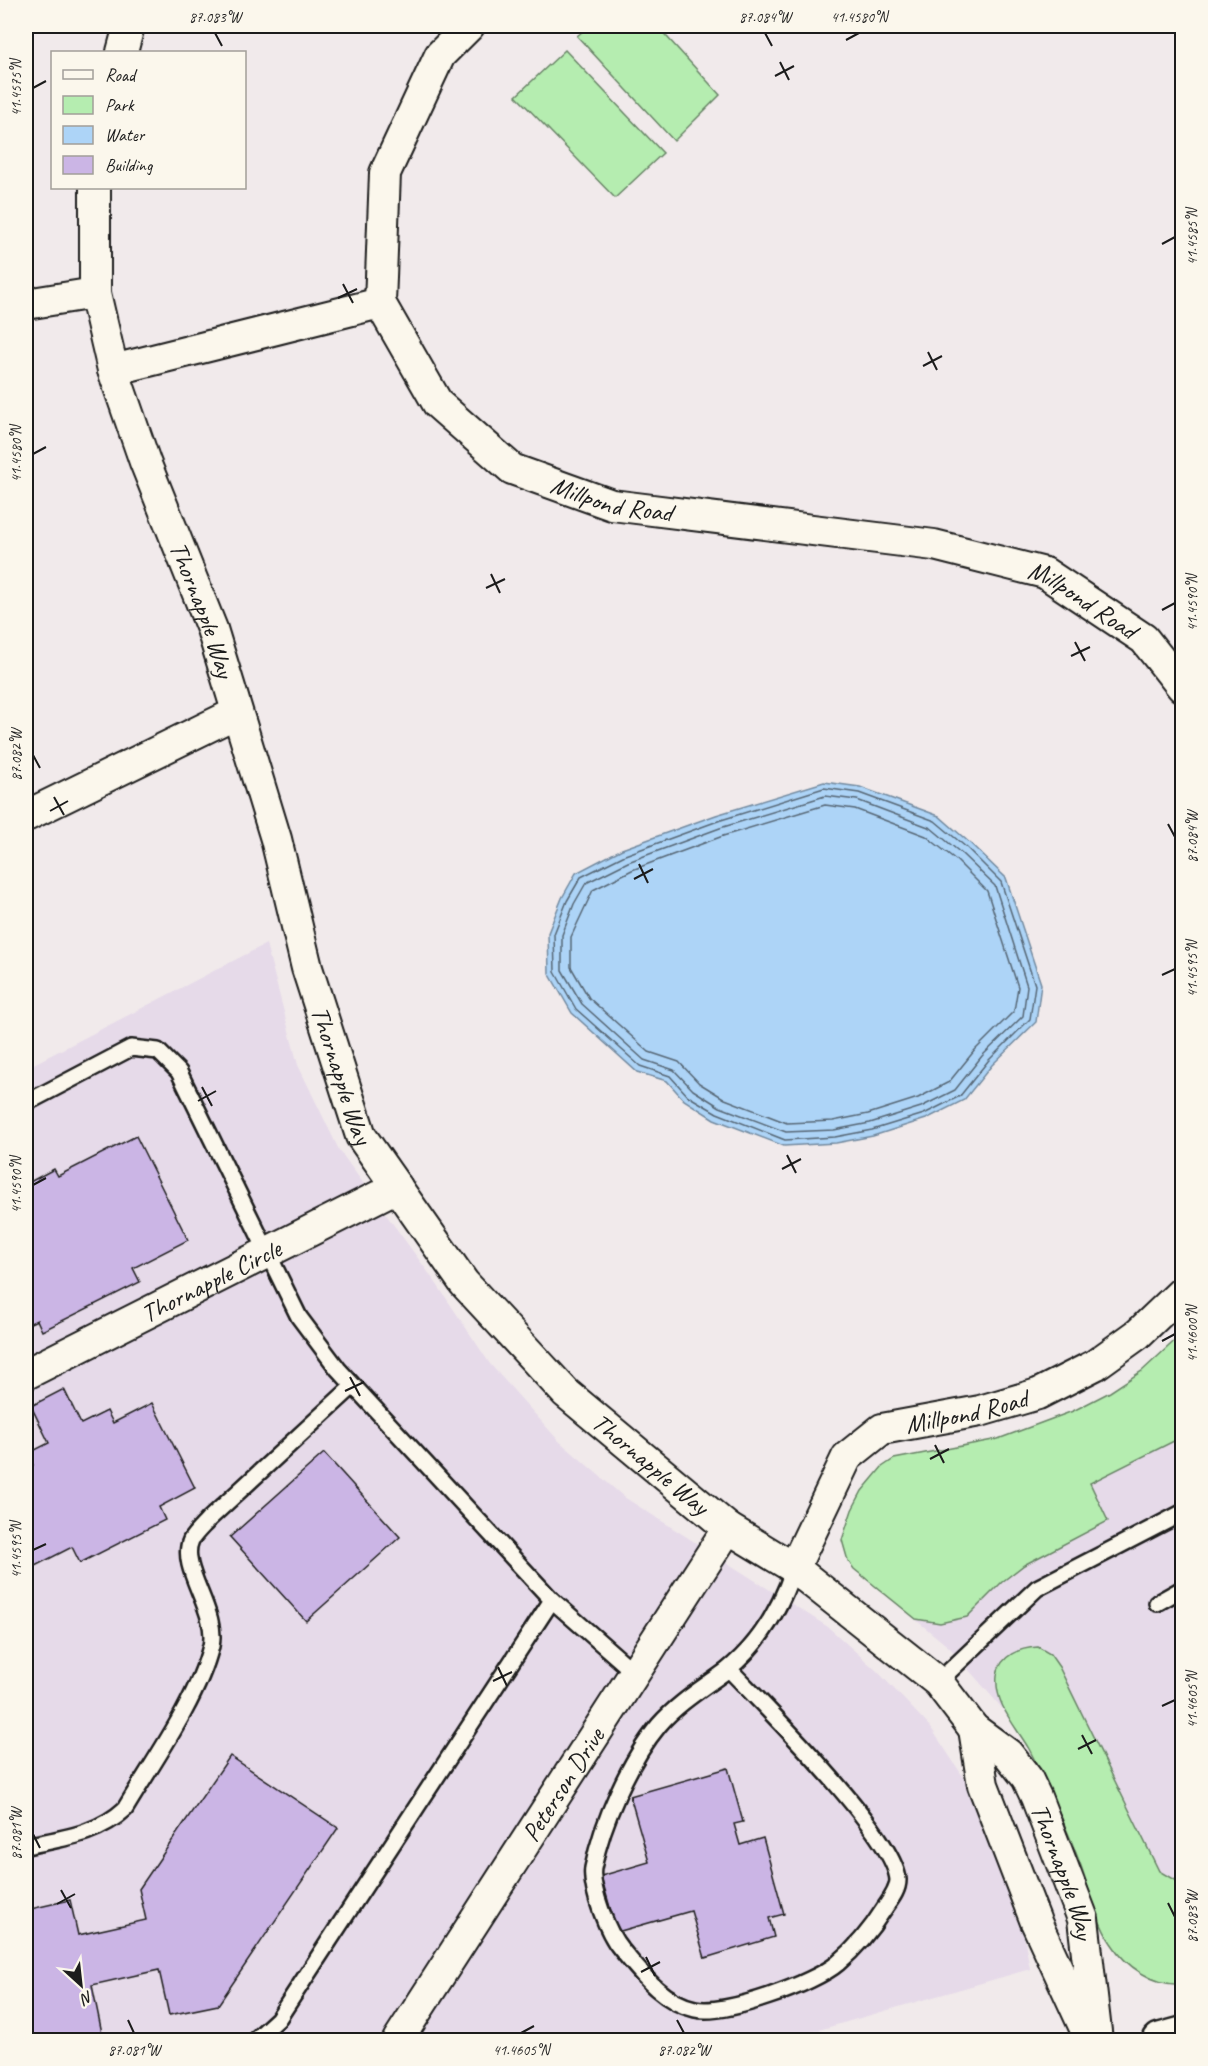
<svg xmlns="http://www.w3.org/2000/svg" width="1208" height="2066" font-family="Caveat,sans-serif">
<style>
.built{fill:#e6dae9}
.green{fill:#b5edb0;stroke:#688466;stroke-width:1.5}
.water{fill:#add4f7;stroke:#738a9f;stroke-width:1.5}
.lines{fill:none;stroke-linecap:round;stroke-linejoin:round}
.shore{stroke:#566674;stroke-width:1.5}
.building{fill:#cbb5e5;stroke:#1c1c1c;stroke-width:1.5}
.service-casing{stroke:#1c1c1c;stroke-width:20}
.minor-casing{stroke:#1c1c1c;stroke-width:34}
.trunk-casing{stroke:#1c1c1c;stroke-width:38}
.service{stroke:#fbf7ec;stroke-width:15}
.minor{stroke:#fbf7ec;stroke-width:30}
.trunk{stroke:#fbf7ec;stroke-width:33}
.ticks{fill:none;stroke:#1c1c1c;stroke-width:2}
.labels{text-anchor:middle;stroke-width:4.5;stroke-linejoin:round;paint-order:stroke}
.street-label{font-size:26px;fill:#1c1c1c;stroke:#fbf7ec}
.neatline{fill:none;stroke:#1c1c1c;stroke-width:2}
.ticks-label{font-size:15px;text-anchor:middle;fill:#1c1c1c}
</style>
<rect width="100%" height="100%" fill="#f1eaeb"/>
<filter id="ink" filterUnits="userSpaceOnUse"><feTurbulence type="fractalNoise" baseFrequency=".0167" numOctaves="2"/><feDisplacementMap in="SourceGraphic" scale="12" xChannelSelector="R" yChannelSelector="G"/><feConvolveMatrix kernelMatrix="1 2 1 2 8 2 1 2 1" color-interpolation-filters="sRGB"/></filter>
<g filter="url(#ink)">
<g class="built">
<path d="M266 944 298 1065 339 1150 436 1283 490 1364 559 1441 624 1497 828 1627 878 1672 931 1728 974 1793 1021 1920 1030 1969 784 2040H26V1068Z"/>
<path d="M1182 1334V1970L1144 1961 1104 1930 1063 1817 1028 1748 1001 1707 950 1648 854 1569 848 1561 842 1540 852 1510 862 1491 882 1467 894 1459 998 1439 1073 1411 1110 1392 1142 1371Z"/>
</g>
<g class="green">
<path d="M589 26H657L720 95 674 141 577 36Z"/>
<path d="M565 50 663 153 615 198 516 96Z"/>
<path d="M1182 1334V1437L1090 1483 1108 1521 1024 1565 1002 1582 967 1617 940 1623 916 1619 854 1569 848 1561 842 1540 852 1510 862 1491 882 1467 894 1459 998 1439 1073 1411 1110 1392 1142 1371Z"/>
<path d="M1038 1647 1050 1654 1059 1667 1159 1871 1176 1881 1182 1882V1984C1154 1986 1126 1967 1111 1943 1096 1921 1090 1891 1081 1866 1066 1826 1049 1787 1029 1749 1016 1726 994 1705 997 1675 1000 1655 1020 1648 1038 1647Z"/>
</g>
<path class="water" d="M824 782 860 787 939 816 971 844 1006 878 1041 984 1036 1022 992 1065 964 1100 926 1119 873 1136 836 1143 784 1146 714 1119 684 1100 667 1081 637 1072 572 1013 549 973 548 933 562 898 576 873 622 849 716 815Z"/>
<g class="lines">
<g class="shore">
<path d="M824 788 859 793 935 821 967 848 1001 882 1035 985 1030 1019 988 1061 960 1096 924 1114 872 1130 835 1137 785 1140 717 1113 688 1096 670 1076 640 1066 576 1009 555 972 554 934 567 901 581 877 625 855 718 821Z"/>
<path d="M825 796 857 800 931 828 962 854 995 886 1027 986 1023 1016 982 1056 955 1090 921 1107 870 1123 834 1130 786 1132 720 1107 693 1090 674 1070 644 1060 582 1004 562 970V935L574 904 586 883 628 862 720 828Z"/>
<path d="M825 805 855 809 926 836 956 860 987 891 1018 987 1014 1011 975 1050 949 1082 918 1098 868 1114 833 1121 787 1123 725 1099 699 1083 679 1062 649 1052 589 998 571 967V937L593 890 632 870 723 836Z"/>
</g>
</g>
<g class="building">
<path d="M136 1136 188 1240 133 1268 140 1282 42 1331 37 1320 26 1325V1184L54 1169 58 1176Z"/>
<path d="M64 1389 81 1424 107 1411 113 1423 152 1403 195 1488 159 1507 165 1520 80 1563 72 1547 33 1567 26 1553V1469L33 1465 27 1454 49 1443 31 1406Z"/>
<path d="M324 1453 400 1537 306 1621 230 1537Z"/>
<path d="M230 1756 338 1828 218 2005 169 2015 159 1970 92 1985 102 2033 67 2040H26V1910L70 1900 78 1935 146 1920 139 1889Z"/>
<path d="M728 1768 743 1822 734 1824 740 1845 763 1838 784 1914 769 1918 774 1937 705 1958 691 1911 617 1932 601 1876 649 1862 630 1796Z"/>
</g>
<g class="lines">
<defs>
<g id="service">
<path d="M26 1103 131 1048 158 1051 179 1072 299 1317 338 1369 552 1600 278 2019 255 2040"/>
<path d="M552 1600 635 1673"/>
<path d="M1157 1603 1182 1589"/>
<path d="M729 1669C764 1706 895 1835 898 1880 898 1891 890 1900 884 1909 872 1928 856 1948 838 1963 815 1983 725 2016 695 2009 662 2002 642 1974 621 1949 608 1934 590 1888 593 1868 602 1823 629 1761 659 1725 678 1703 703 1688 726 1671 760 1644 781 1607 794 1568"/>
<path d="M938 1682 1037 1588 1182 1513"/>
<path d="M26 1846C62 1838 97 1835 125 1809 153 1762 198 1699 211 1646 219 1611 178 1568 191 1540 195 1533 204 1525 209 1519L353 1386"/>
</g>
<g id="minor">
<path id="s1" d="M469 26 440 55 385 173 380 303 438 404 512 469 612 505 934 545 1045 573 1144 639 1182 687"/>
<path d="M122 52 129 26"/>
<path id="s2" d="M95 188V293L113 370 145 462 212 629 276 839 307 968 361 1136 464 1283 566 1393 728 1528 794 1568 938 1682 974 1729 1008 1754 1027 1778 1036 1797 1083 1919 1097 2040"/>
<path d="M26 304 95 293"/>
<path d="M113 370 380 303"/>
<path d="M26 816 236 713"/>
<path id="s3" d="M26 1374 397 1187"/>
<path id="s4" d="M794 1568 847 1457 882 1429 980 1411 1038 1394 1095 1365 1138 1334 1182 1292"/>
<path d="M974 1729 983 1785 1036 1922 1089 2037"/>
<path id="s5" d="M398 2040 728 1528"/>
</g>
<path id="trunk" d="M1160 2040 1182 2034"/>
</defs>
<use href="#service" class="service-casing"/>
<use href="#minor" class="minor-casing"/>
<use href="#trunk" class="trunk-casing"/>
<use href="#service" class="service"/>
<use href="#minor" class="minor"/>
<use href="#trunk" class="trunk"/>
</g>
</g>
<path class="ticks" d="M215 33 222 46M765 33 772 46M846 40 859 33M780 62 789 80M775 76 794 66M33 88 46 81M1162 244 1175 237M343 284 353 303M338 298 357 289M928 352 937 370M923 366 942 356M33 454 46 447M491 574 500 593M486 588 505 579M1162 610 1175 603M1075 642 1085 661M1071 656 1090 647M33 755 40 768M54 797 64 815M50 811 68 801M1168 824 1175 837M639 864 648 883M634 879 653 869M1162 975 1175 969M202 1087 212 1106M198 1101 216 1091M787 1155 796 1173M782 1169 801 1159M33 1185 46 1178M1162 1341 1175 1334M350 1377 360 1396M345 1391 364 1382M935 1445 944 1463M930 1459 949 1449M33 1550 46 1544M498 1667 507 1686M493 1681 512 1672M1162 1706 1175 1700M1082 1735 1092 1754M1078 1749 1096 1740M33 1834 40 1848M61 1890 71 1908M1168 1903 1175 1917M57 1904 75 1894M646 1957 655 1976M641 1972 660 1962M128 2020 134 2033M677 2020 684 2033M521 2033 534 2026"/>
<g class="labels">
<g class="street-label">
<text dy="9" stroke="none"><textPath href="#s1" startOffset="621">Millpond Road</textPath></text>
<text dy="9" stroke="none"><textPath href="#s1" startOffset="1107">Millpond Road</textPath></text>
<text dy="9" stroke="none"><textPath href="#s2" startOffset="440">Thornapple Way</textPath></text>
<text dy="9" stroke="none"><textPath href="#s2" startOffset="926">Thornapple Way</textPath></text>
<text dy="9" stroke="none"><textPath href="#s3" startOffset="207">Thornapple Circle</textPath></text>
<text dy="9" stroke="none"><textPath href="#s4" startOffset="254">Millpond Road</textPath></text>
<text dy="9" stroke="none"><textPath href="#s2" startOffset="1430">Thornapple Way</textPath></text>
<text dy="9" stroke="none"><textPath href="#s5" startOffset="304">Peterson Drive</textPath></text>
<text dy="9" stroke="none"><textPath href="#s2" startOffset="2024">Thornapple Way</textPath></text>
</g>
</g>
<rect width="1208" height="2066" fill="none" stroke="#fbf7ec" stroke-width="66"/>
<rect x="51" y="51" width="195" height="138" fill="#fbf7ec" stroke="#a29f99" stroke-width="1.5"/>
<rect x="63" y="70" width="30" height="9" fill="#fbf7ec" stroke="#a29f99" stroke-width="1.5"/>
<text x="105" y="81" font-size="18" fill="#1c1c1c">Road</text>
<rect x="63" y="96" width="30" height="18" fill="#b5edb0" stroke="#a29f99" stroke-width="1.5"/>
<text x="105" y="111" font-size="18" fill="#1c1c1c">Park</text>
<rect x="63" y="126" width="30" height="18" fill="#add4f7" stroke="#a29f99" stroke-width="1.5"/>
<text x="105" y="141" font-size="18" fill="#1c1c1c">Water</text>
<rect x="63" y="156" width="30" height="18" fill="#cbb5e5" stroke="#a29f99" stroke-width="1.5"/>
<text x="105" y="171" font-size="18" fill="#1c1c1c">Building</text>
<g transform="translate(81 1985) rotate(153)" stroke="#fbf7ec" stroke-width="4.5" paint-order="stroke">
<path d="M0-4.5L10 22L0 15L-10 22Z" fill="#1c1c1c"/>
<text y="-9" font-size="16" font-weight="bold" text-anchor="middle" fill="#1c1c1c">N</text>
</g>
<rect x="33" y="33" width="1142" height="2000" class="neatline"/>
<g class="ticks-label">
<text x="215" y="22">87.083°W</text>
<text x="765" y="22">87.084°W</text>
<text x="859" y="22">41.4580°N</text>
<text transform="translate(16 88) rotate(-90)" y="5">41.4575°N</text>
<text transform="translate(1192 237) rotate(-90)" y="5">41.4585°N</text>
<text transform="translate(16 454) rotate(-90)" y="5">41.4580°N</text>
<text transform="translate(1192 603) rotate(-90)" y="5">41.4590°N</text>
<text transform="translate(16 755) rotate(-90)" y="5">87.082°W</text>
<text transform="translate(1192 837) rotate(-90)" y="5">87.084°W</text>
<text transform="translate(1192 969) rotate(-90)" y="5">41.4595°N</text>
<text transform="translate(16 1185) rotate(-90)" y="5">41.4590°N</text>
<text transform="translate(1192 1334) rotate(-90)" y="5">41.4600°N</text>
<text transform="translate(16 1550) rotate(-90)" y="5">41.4595°N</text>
<text transform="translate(1192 1700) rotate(-90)" y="5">41.4605°N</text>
<text transform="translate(16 1834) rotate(-90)" y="5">87.081°W</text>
<text transform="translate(1192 1917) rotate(-90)" y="5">87.083°W</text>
<text x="134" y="2055">87.081°W</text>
<text x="521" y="2055">41.4605°N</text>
<text x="684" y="2055">87.082°W</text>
</g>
</svg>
